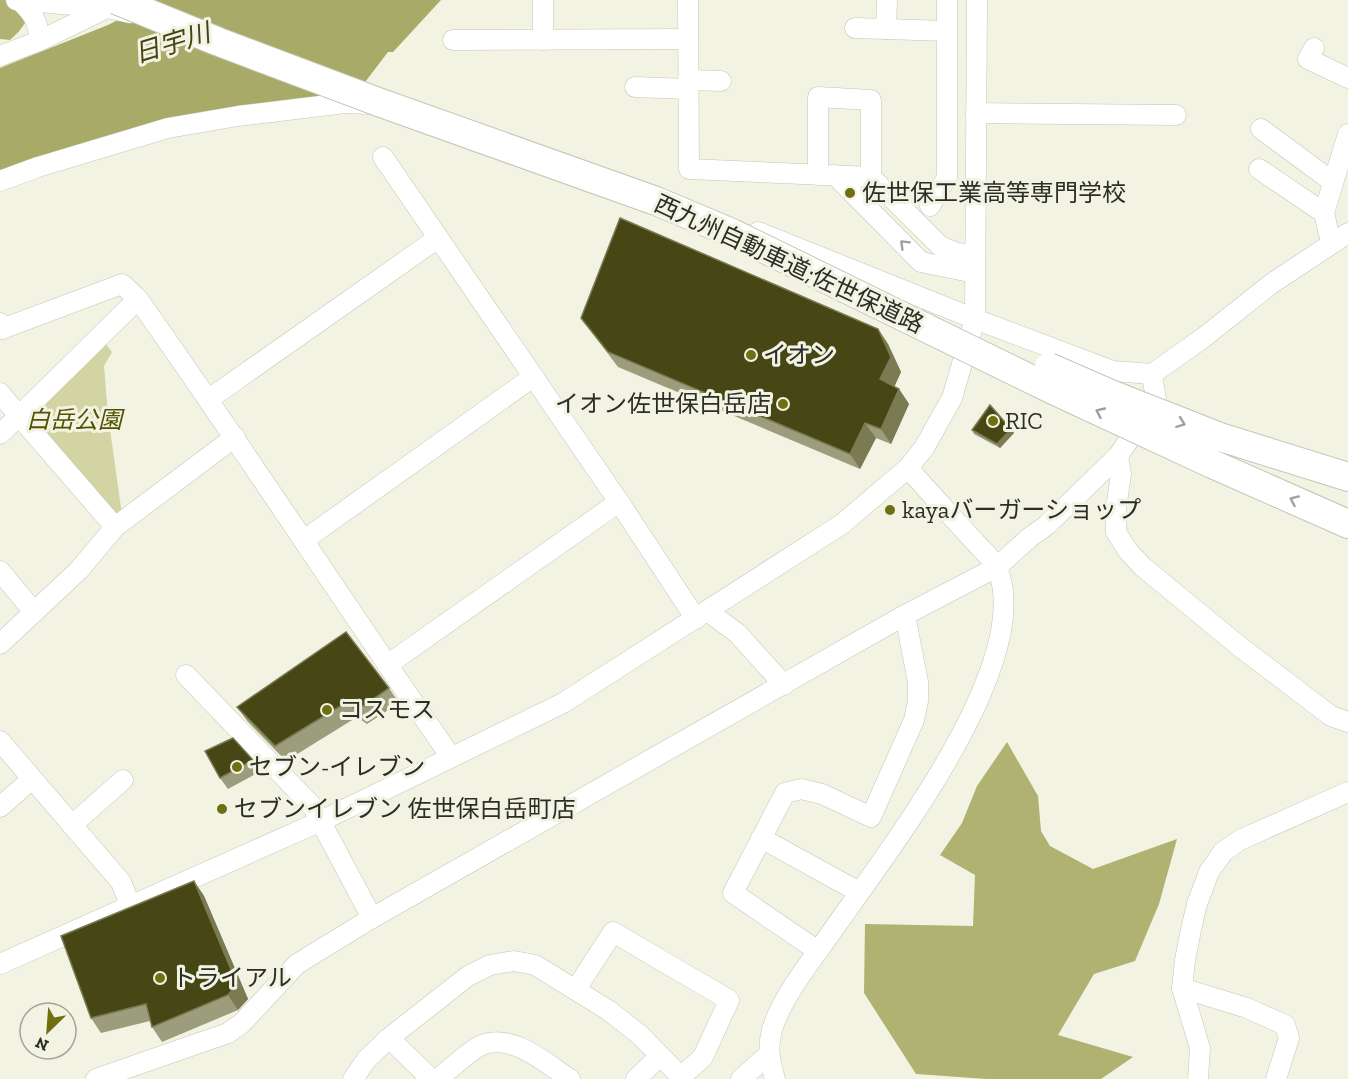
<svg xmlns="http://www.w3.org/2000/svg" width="1348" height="1079" font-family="'Zilla Slab','Noto Sans JP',serif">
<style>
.green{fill:#d2d4a4}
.forest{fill:#afb270}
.water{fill:#a8aa68}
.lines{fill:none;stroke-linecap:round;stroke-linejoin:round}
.minor-casing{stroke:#c4c5b6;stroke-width:21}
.highway-casing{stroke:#c4c5b6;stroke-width:30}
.minor{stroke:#fff;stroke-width:20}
.highway{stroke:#fff;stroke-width:28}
.highway-bridge-casing{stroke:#c4c5b6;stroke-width:30;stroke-linecap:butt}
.highway-bridge{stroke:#fff;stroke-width:28}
.wall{fill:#9c9d7c}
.shaded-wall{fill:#7a7b53}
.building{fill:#464715;stroke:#7a7b53;stroke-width:1.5}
.oneway{stroke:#a0a09e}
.poi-dot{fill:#6f6f12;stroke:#f2f3e3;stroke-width:2}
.labels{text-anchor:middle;stroke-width:6;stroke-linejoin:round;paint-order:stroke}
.poi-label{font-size:24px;fill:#2d2d27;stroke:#f2f3e3;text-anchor:start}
.street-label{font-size:24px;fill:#2d2d27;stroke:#f2f3e3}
.park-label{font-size:24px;font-style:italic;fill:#525200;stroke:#f2f3e3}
.water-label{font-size:26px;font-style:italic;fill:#444412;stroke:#f2f3e3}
</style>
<rect width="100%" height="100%" fill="#f2f3e3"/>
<path class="green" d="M105 343 112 352 104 366 108 415 122 515 115 518 27 418Z"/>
<g class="forest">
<path d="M0 0H30C30 18 24 28 10 40L0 39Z"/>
<path d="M1007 742 1038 796 1041 831 1050 846 1093 869 1177 839 1159 904 1135 961 1094 974 1058 1035 1133 1057 1101 1079H987L916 1074 864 993 865 924 973 926 975 875 940 855 962 823 977 786Z"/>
</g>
<path class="water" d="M157 0H441L393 52H388L359 90 0 176V68L108 25Z"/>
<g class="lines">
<defs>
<g id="minor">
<path d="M16 0 108 8 130 13"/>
<path d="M19 0C33 13 39 22 39 41"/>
<path d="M543 0V40"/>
<path d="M688 0 689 169 871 177 940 246 957 253 975 255"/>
<path d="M855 28 947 31"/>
<path d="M886 29 887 0"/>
<path d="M453 40 688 39"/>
<path d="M1314 48 1308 59 1348 78"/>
<path d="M0 56 39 41 107 8"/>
<path d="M688 80 721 81"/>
<path d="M635 87 688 89"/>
<path d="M976 113 1176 115"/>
<path d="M1261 129 1333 182"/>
<path d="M383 157 619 502 696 619"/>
<path d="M1259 169 1324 213"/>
<path d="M818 175V97L871 100V177"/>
<path d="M835 175 921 262 975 273"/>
<path d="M0 181 38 167 168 128 238 116 345 103 367 104"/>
<path d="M930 206 947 177V0"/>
<path d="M758 232 975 319 1113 371 1152 374 1203 338 1271 284 1348 233"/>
<path d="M1331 243 1324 213 1348 134"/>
<path d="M138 299C245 450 345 605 451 757"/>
<path d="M0 323 2 329 122 284 138 299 19 416 0 393"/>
<path d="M209 399 438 238"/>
<path d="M0 434 19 416 115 527"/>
<path d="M1118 456 1121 474 1116 509V532L1128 551 1143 567 1239 646 1331 716 1348 722"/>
<path d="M304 540 533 377"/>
<path d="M0 571 34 612"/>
<path d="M707 611 737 633 784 685"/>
<path d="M0 644 79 570 115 527 235 437"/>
<path d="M387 665 619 502"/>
<path d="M186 675 313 807 372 918"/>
<path d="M0 741 121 882 131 907"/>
<path d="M0 807 32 779"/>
<path d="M72 825 123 780"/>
<path d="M761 838 859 892"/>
<path d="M818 951 733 893 785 793 801 789 822 794 871 817 914 720 918 701V682L905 615"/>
<path d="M0 964 321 821 563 703 842 524 908 468 924 448 952 398 975 319 977 0"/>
<path d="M1182 988 1247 1008 1285 1025 1289 1038 1276 1079"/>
<path d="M576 989 613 932 729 1000 703 1057 681 1077"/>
<path d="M389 1038 431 1079"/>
<path d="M96 1079 228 1033 242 1023 297 964 372 918 905 615 997 567 1029 538 1047 525 1118 456 1156 400 1152 374"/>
<path d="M353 1079 367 1059 389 1038 468 976 490 965 514 961 535 965 608 1010 639 1034 683 1079"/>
<path d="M438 1079C449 1070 470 1050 482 1045 513 1033 545 1063 570 1079"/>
<path d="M636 1079 660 1056"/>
<path d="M741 1079 768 1055"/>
<path d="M775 1079C770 1062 767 1048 772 1030 780 1001 810 962 828 937 882 859 1035 666 998 570 994 560 982 550 975 542 952 517 930 493 908 468"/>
<path d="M1198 1079 1200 1048 1182 988 1185 960 1192 925 1197 904 1209 872 1223 852 1240 840 1348 792"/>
</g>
<g id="highway">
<path d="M1220 437 1348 477"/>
<path d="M1210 463 1348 524"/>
</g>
</defs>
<use href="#minor" class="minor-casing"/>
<use href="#highway" class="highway-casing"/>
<use href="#minor" class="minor"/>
<use href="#highway" class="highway"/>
<defs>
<g id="highway-bridge">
<path d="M116 0 219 42 381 103 656 201 732 233 1053 390 1210 463"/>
<path d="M1049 367 1113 395 1220 437"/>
</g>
</defs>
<use href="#highway-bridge" class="highway-bridge-casing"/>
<use href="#highway-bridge" class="highway-bridge"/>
</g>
<g class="wall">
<path d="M581 318 878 329 888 344 901 372 894 387 899 389 909 404 891 444 876 438 860 469 618 367Z"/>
<path d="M1011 429 1014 433 1000 448 974 434 972 430Z"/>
<path d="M389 688 399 703 367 724 357 717 286 761 248 722 237 707Z"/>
<path d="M253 760 261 771 228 789 220 778Z"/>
<path d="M194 881 204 896 248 999 238 1010 162 1042 152 1027 150 1021 101 1033 91 1018Z"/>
</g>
<g class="shaded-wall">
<path d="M878 329 888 344 901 372 891 394 880 379Z"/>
<path d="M899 389 909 404 891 444 881 429Z"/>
<path d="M865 423 876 438 860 469 850 454Z"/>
<path d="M1011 429 1014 433 1000 448 997 444Z"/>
<path d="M194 881 204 896 248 999 238 1010 228 995Z"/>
</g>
<g class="building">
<path d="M620 218 878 329 891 357 880 379 899 389 881 429 865 423 850 454 608 352 581 318Z"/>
<path d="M990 405 1011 429 997 444 972 430Z"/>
<path d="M346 632 389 688 357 710 347 702 275 746 237 707Z"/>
<path d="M233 738 253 760 220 778 205 751Z"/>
<path d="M194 881 237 984 228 995 152 1027 146 1004 91 1018 61 936Z"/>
</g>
<defs><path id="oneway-chevron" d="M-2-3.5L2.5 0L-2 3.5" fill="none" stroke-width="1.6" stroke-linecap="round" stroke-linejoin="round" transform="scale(1.5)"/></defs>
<g class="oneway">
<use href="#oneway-chevron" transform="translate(904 244) rotate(-135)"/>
<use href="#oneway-chevron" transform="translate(1100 412) rotate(-155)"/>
<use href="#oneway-chevron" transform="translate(1181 423) rotate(21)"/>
<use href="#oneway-chevron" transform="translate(1294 500) rotate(-156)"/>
</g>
<g class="poi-dot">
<circle cx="850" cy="193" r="6"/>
<circle cx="751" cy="355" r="6"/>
<circle cx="783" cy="404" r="6"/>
<circle cx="993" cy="421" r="6"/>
<circle cx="890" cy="510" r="6"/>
<circle cx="327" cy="710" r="6"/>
<circle cx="237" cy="767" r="6"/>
<circle cx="222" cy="809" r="6"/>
<circle cx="160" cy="978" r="6"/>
</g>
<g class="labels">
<g class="poi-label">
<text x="862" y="201">佐世保工業高等専門学校</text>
<text x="763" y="363">イオン</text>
<text x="771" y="412" text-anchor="end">イオン佐世保白岳店</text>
<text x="1005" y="429">RIC</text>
<text x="902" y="518">kayaバーガーショップ</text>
<text x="339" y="718">コスモス</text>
<text x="249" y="775">セブン-イレブン</text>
<text x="234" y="817">セブンイレブン 佐世保白岳町店</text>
<text x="172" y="986">トライアル</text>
</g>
<g class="street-label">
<text transform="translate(789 264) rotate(25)" y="8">西九州自動車道;佐世保道路</text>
</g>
<g class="park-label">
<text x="74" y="428">白岳公園</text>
</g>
<g class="water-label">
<text transform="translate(172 43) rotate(-17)" y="9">日宇川</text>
</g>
</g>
<g transform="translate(48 1031) rotate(205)"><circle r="28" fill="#f2f3e3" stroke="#a3a498" stroke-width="1.5"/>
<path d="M0-4.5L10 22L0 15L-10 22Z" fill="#6f6f12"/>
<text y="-9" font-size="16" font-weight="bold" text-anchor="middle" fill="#2d2d27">N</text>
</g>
</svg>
